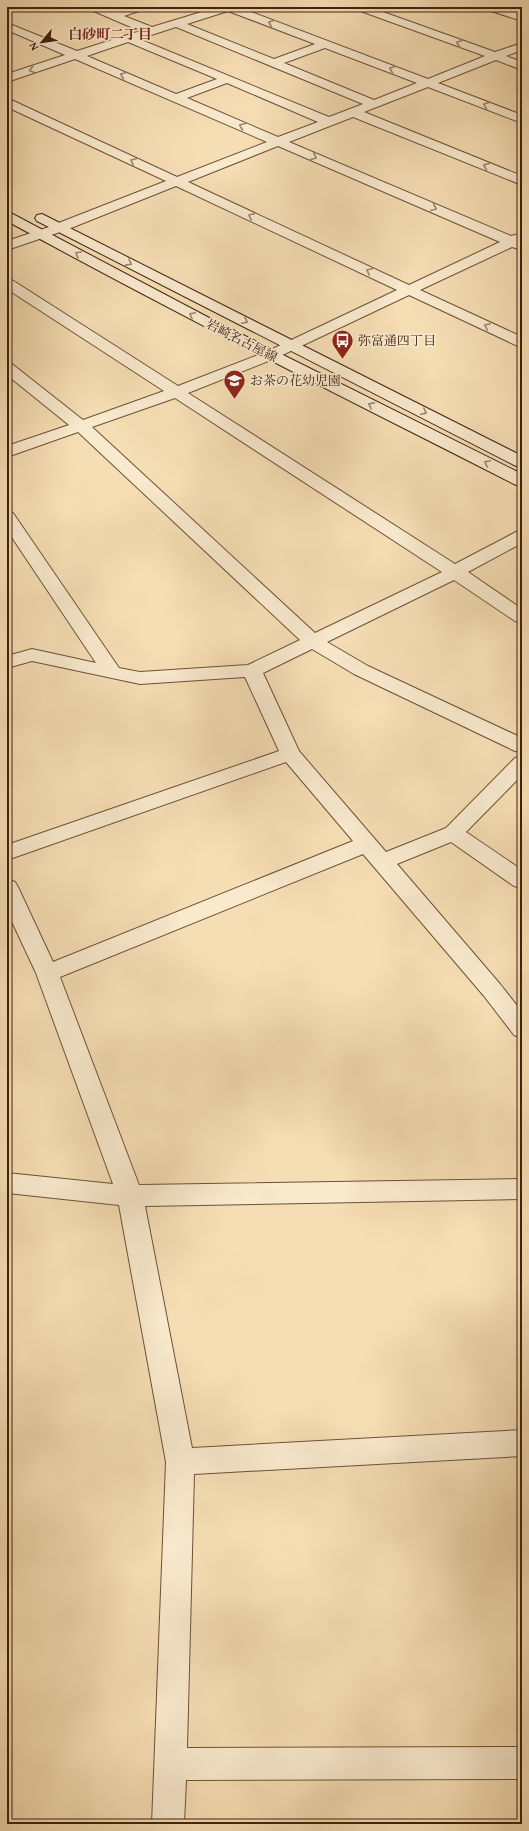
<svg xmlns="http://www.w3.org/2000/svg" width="529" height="1831" font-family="'Gentium Book Plus','Noto Serif JP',serif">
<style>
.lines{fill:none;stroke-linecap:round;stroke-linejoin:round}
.minor-casing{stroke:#6e5038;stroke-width:2}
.tertiary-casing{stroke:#6e5038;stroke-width:2}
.secondary-casing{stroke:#40200e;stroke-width:2}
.minor{fill:#f9eace;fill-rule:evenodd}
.tertiary{fill:#f9eace;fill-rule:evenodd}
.secondary{fill:#f9eace;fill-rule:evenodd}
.oneway{stroke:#9c856e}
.labels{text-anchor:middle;stroke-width:3.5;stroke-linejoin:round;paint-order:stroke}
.far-street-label{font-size:13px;fill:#40200e;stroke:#f9eace}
.far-poi-label{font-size:13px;fill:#40200e;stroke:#f9eace;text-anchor:start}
.far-neighbourhood-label{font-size:14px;font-weight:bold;fill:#7a1f14;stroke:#f9eace}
</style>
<rect width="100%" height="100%" fill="#f6deb4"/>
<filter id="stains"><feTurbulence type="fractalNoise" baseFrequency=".005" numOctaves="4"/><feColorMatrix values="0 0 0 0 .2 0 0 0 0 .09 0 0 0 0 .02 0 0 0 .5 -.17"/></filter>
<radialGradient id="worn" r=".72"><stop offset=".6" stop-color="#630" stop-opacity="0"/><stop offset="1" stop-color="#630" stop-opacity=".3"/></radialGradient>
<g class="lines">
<defs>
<g id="minor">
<path d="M87 7H103L114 12 130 7H147L145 9 124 16 152 27 218 7H238L428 79 485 56 355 9 353 7H369L495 52 522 43V50L506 56 522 62V70L496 60 438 83 522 115V123L428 87 364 112 522 176V185L353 117 289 142 511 236 522 233V250L512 247 420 290 522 337V348L409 295 276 358 188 393 455 564 516 532 522 531V543L468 572 522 609V623L515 621 454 580 327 642 368 666 522 738V752L515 751 354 674 312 649 263 673 299 751 386 852 446 828 515 758 522 756V775L466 832 522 870V888L514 886 451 842 397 864 500 984 522 1012V1038L514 1035 484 996 363 854 60 977 139 1185 522 1179V1199L145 1206 192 1448 522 1430V1456L194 1474 187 1748 522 1747V1779L186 1780 184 1824H152L166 1462 119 1205 7 1193V1173L113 1184 36 973 7 911V879L15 882 18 887 53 962 353 841 286 762 7 860V845L279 751 245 677 140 684 32 661 7 668V656L32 649 96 663 7 530V512L13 513 119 668 140 672 248 665 300 640 78 432 7 457V446L69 425 7 375V362L12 364 83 420 164 391 7 289V279L12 280 178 386 266 352 397 290 176 186 66 230H56L54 227 56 224 166 181 7 107V98L177 177 267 142 75 59 7 82V74L65 55 7 30V23L77 51 140 31 89 9ZM228 11 315 44 274 59 187 24ZM176 27 363 104 329 117 139 39ZM128 42 217 79 176 94 87 56ZM325 48 417 83 374 100 284 63ZM227 83 318 122 278 137 187 98ZM278 146 500 242 409 285 188 182ZM175 398 442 572 315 633 92 427Z"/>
<path d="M483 7H500L522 14V21L485 9Z"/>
</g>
<path id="tertiary" d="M61 223 66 224 68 227 66 230 7 250V241Z"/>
<g id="secondary">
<path d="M7 211 215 321 522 474V486L516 485C345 398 174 313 7 221Z"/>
<path d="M42 214 522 456V467L516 466 37 221 35 218 37 215Z"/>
</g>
</defs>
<use href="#minor" class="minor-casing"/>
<use href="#tertiary" class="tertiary-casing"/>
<use href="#secondary" class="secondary-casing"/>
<use href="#minor" class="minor"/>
<use href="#tertiary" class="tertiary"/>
<use href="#secondary" class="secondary"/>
</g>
<defs><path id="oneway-chevron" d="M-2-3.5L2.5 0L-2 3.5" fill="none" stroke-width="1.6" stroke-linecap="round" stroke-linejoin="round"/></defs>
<g class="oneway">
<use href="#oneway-chevron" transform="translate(271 23) rotate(-159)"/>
<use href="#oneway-chevron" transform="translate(459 43) rotate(-160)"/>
<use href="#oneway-chevron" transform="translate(392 69) rotate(-159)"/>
<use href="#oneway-chevron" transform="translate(32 70) rotate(162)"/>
<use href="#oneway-chevron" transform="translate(123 75) rotate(-157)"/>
<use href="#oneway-chevron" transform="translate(486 105) rotate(-159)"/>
<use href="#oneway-chevron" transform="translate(242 126) rotate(-157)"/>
<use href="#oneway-chevron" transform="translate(314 157) rotate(23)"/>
<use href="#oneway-chevron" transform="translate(133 161) rotate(-155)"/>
<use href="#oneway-chevron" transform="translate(486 166) rotate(-158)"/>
<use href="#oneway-chevron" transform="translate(434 208) rotate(23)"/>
<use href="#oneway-chevron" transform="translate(251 216) rotate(-155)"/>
<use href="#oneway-chevron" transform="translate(78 254) rotate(-150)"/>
<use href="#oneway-chevron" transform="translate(129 263) rotate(28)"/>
<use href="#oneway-chevron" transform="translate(369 271) rotate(-155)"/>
<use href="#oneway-chevron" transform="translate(192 315) rotate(-153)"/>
<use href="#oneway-chevron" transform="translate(245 321) rotate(26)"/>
<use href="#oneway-chevron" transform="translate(487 326) rotate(-155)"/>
<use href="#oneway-chevron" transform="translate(371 405) rotate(-153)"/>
<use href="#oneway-chevron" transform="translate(424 412) rotate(27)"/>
<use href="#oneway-chevron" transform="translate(487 463) rotate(-153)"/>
</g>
<defs>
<symbol id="bus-pin" viewBox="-11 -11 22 30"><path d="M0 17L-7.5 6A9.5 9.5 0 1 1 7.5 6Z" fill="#8f2418" stroke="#f9eace"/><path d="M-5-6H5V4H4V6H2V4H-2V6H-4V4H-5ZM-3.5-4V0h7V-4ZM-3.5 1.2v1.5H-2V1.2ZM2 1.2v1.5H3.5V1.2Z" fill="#fff"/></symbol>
<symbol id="school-pin" viewBox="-11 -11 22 30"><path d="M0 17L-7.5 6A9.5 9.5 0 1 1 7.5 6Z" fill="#8f2418" stroke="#f9eace"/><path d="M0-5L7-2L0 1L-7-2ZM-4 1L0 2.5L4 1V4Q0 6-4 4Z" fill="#fff"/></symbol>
</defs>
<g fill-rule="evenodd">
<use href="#bus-pin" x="330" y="328" width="25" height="34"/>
<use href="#school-pin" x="222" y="368" width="25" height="34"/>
</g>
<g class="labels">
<g class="far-street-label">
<text transform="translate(242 340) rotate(27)" y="5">岩崎名古屋線</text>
</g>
<g class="far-poi-label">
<text x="358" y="345">弥富通四丁目</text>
<text x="250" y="385">お茶の花幼児園</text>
</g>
<g class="far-neighbourhood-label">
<text x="110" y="39">白砂町二丁目</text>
</g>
</g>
<rect width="529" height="1831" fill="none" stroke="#f6deb4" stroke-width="24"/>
<rect x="8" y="8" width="513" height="1815" fill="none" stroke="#40200e" stroke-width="2"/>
<rect x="12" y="12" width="505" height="1807" fill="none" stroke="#40200e"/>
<g transform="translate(42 42) rotate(241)" stroke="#f9eace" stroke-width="3" paint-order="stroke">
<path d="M0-3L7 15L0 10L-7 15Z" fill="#40200e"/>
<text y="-6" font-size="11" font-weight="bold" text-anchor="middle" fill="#40200e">N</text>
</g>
<rect width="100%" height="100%" filter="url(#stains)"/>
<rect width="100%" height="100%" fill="url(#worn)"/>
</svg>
